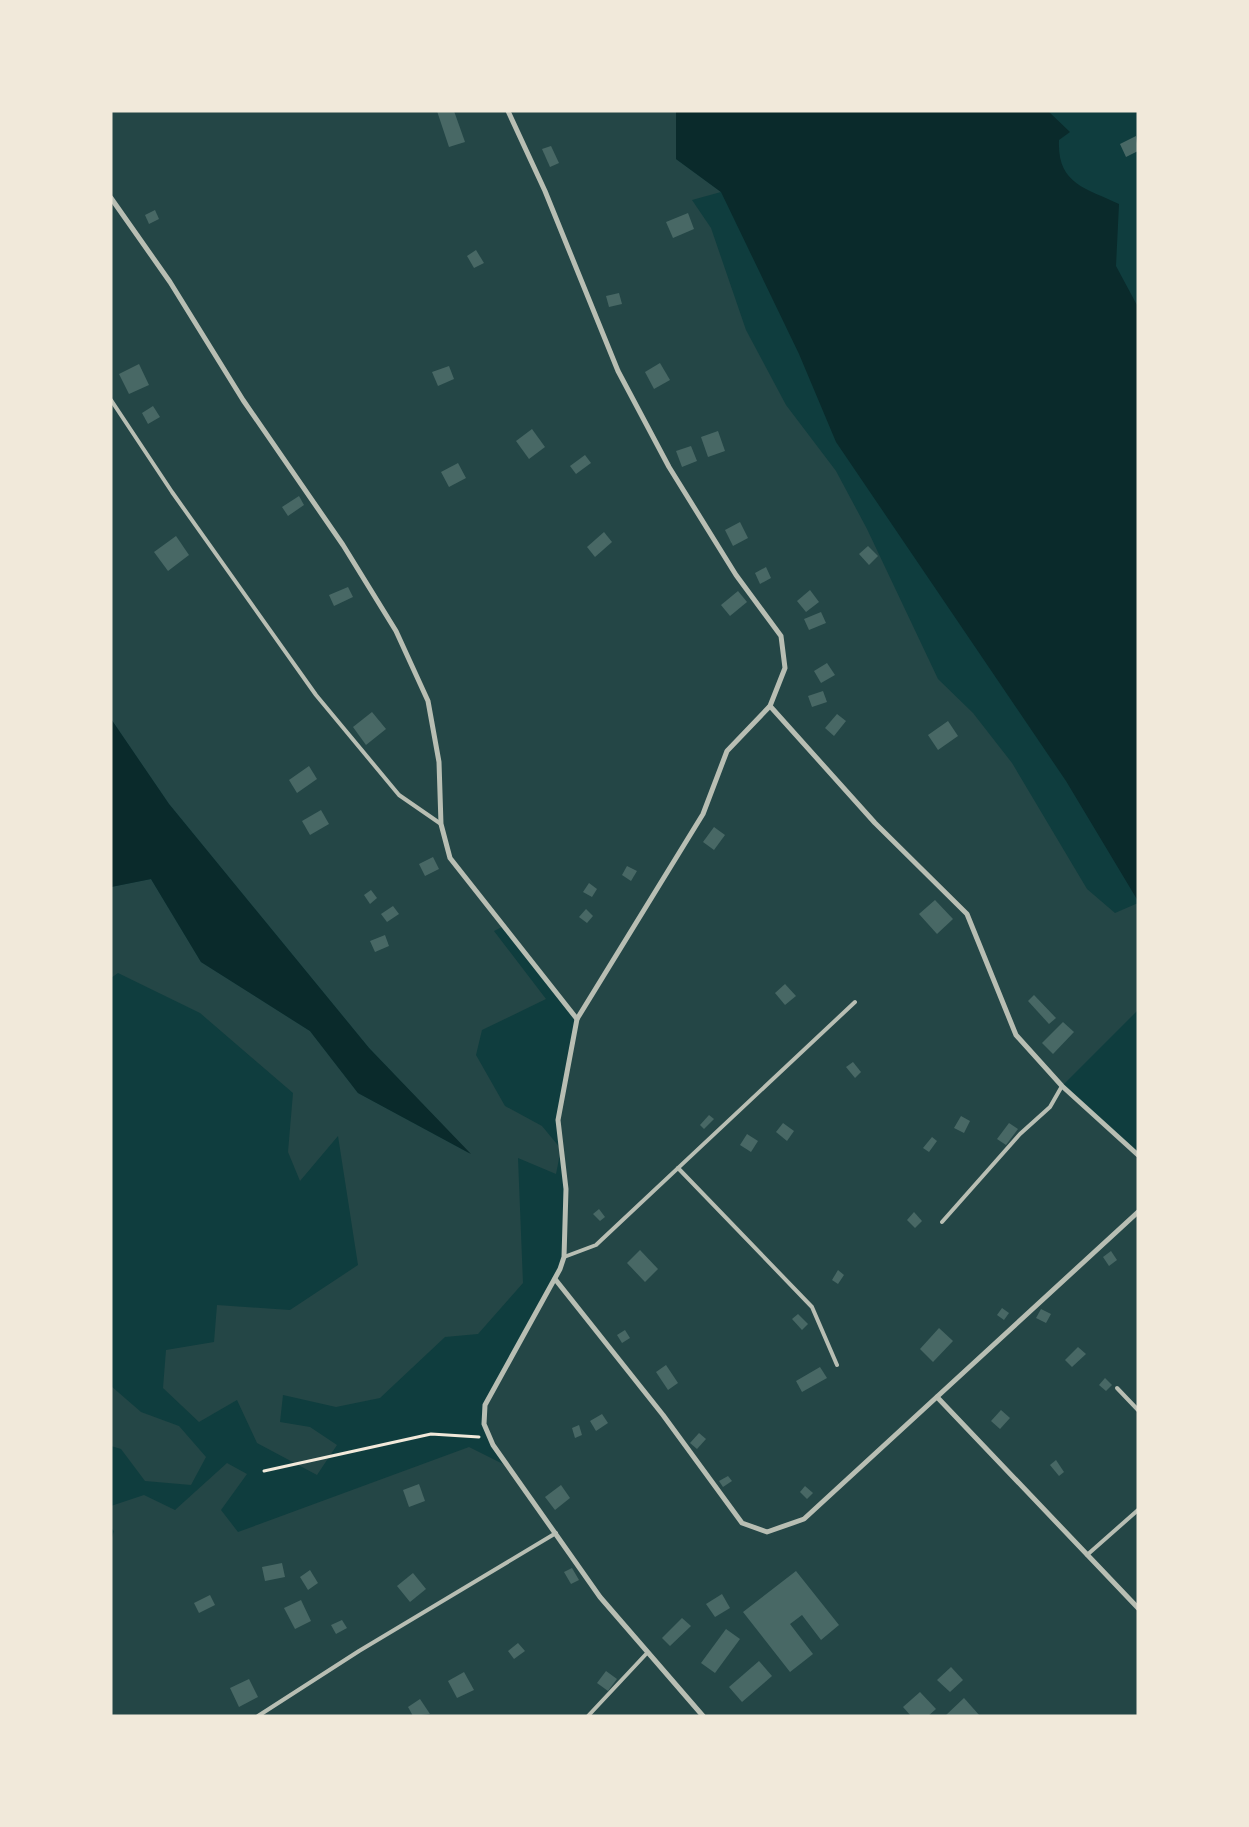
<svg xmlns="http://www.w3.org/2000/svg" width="1249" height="1827" font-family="Helvetica,sans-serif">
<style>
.green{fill:#244646;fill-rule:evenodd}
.water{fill:#0a2a2b}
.building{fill:#486865}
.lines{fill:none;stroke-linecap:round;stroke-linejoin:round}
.path{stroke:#f1e9da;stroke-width:3}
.service{stroke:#b8beb3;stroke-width:4}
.minor{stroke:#b8beb3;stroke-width:5}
</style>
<rect width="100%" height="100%" fill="#0f3d3e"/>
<g class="green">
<path d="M111 111H676V159L721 192 692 200 711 228 746 330 786 405 836 471 867 529 938 679 973 713 1012 763 1087 889 1115 913 1138 903V1010L1062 1086 1138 1155V1716H111V1541L114 1531 111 1528V1506L144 1495 175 1510 227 1463 247 1474 221 1510 238 1532 469 1447 507 1466 484 1424 485 1405 564 1257 566 1189 561 1149 556 1174 518 1158 523 1283 478 1334 445 1337 380 1398 336 1407 283 1395 280 1422 310 1427 337 1445 317 1475 257 1443 237 1400 199 1422 163 1388 166 1350 214 1342 217 1305 290 1310 358 1265 338 1136 300 1181 288 1152 293 1093 200 1013 118 973 111 978V887L151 879 201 962 310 1031 358 1093 469 1153 369 1048 169 804 111 719ZM504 926 577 1019 558 1120 561 1149 542 1126 505 1106 476 1055 482 1030 546 999 494 931Z"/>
<path d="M111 1386 141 1412 179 1426 206 1457 191 1485 145 1481 121 1449 111 1446Z"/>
</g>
<g class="water">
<path d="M676 111H1048L1070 132 1059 140C1057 184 1085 188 1119 204L1116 266 1138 307V901L1066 781 836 442 799 354 721 192 676 159Z"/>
<path d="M111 719 169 804 369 1048 471 1154 358 1093 310 1031 201 962 151 879 111 887Z"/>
</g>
<g class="building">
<path d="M437 111H454L465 142 449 147Z"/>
<path d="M1136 136 1138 151 1126 157 1120 144Z"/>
<path d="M551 146 559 163 550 167 542 149Z"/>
<path d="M155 210 159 219 149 224 145 215Z"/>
<path d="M688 213 694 229 673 238 666 222Z"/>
<path d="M476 250 484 263 474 268 467 256Z"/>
<path d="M619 293 622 304 609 307 606 296Z"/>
<path d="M660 363 670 380 654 389 645 372Z"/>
<path d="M139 364 149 385 129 394 119 374Z"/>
<path d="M449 366 454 379 438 386 432 372Z"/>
<path d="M153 406 160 417 148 424 142 413Z"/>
<path d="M532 429 545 447 529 459 516 441Z"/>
<path d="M718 431 725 451 708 457 701 437Z"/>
<path d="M691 446 697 461 682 467 676 451Z"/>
<path d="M585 455 591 463 576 474 570 466Z"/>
<path d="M458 463 466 478 449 487 441 472Z"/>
<path d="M299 496 304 505 288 516 282 507Z"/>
<path d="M740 522 748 538 733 546 725 530Z"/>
<path d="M604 532 612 542 595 557 587 547Z"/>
<path d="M176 536 189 555 168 571 154 552Z"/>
<path d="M868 546 878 556 869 565 859 554Z"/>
<path d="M766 567 771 578 760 584 755 573Z"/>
<path d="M348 587 353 597 334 606 329 595Z"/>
<path d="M810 590 819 602 806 612 797 601Z"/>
<path d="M738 591 747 602 730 616 721 605Z"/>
<path d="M821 612 826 623 809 630 804 619Z"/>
<path d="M827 663 835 675 821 683 814 671Z"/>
<path d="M823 691 827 702 812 707 808 696Z"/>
<path d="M372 712 386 729 366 745 353 727Z"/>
<path d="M837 714 846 721 834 736 825 728Z"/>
<path d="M948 721 958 736 938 750 928 735Z"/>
<path d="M309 766 317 779 297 793 289 780Z"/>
<path d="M321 810 329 824 310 835 302 821Z"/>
<path d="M714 827 725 835 714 850 703 842Z"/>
<path d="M433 857 439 869 425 876 419 864Z"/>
<path d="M627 866 637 871 631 881 622 875Z"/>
<path d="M589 883 597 889 592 897 583 892Z"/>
<path d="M371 890 377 898 370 904 364 895Z"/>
<path d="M935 900 953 919 937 934 919 914Z"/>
<path d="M393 906 399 914 387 922 381 914Z"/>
<path d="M586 909 593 916 587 923 579 917Z"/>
<path d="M385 935 389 946 375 952 370 941Z"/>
<path d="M785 984 796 996 785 1005 775 993Z"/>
<path d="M1034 995 1056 1018 1049 1024 1028 1001Z"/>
<path d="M1063 1022 1074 1032 1053 1054 1042 1043Z"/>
<path d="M853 1062 861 1072 855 1078 846 1067Z"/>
<path d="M709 1115 714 1119 704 1129 700 1125Z"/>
<path d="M961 1116 970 1121 964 1133 954 1128Z"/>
<path d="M783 1123 794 1131 787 1141 776 1132Z"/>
<path d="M1009 1123 1018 1129 1006 1145 997 1139Z"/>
<path d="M747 1134 758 1141 751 1152 740 1145Z"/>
<path d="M932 1137 937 1141 929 1152 923 1148Z"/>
<path d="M599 1209 605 1217 600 1221 593 1214Z"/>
<path d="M914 1212 922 1221 915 1228 907 1220Z"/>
<path d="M640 1250 658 1269 645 1282 627 1263Z"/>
<path d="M1111 1251 1117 1260 1109 1266 1103 1257Z"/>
<path d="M838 1270 844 1275 838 1284 832 1280Z"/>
<path d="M1002 1308 1009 1313 1004 1320 997 1315Z"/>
<path d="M1041 1309 1051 1314 1046 1323 1036 1318Z"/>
<path d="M798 1314 808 1324 802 1330 792 1319Z"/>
<path d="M939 1328 953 1341 933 1362 920 1349Z"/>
<path d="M625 1330 630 1338 622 1343 617 1335Z"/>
<path d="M1078 1347 1086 1354 1072 1367 1065 1360Z"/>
<path d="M666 1365 678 1383 668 1390 656 1372Z"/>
<path d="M820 1367 827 1378 802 1392 796 1381Z"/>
<path d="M1105 1378 1112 1385 1106 1391 1099 1385Z"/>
<path d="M1001 1410 1010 1418 1000 1429 991 1421Z"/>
<path d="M602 1414 608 1423 596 1431 590 1421Z"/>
<path d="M579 1425 582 1435 575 1438 572 1428Z"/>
<path d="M699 1433 706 1439 697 1449 690 1443Z"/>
<path d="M1056 1460 1064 1472 1059 1476 1050 1465Z"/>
<path d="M728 1476 732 1481 723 1487 719 1481Z"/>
<path d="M419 1484 425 1501 409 1507 403 1490Z"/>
<path d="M561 1485 570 1498 555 1510 545 1497Z"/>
<path d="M805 1486 813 1493 807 1499 800 1492Z"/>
<path d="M282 1563 285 1577 265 1581 262 1567Z"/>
<path d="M572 1568 579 1580 571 1584 564 1572Z"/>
<path d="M310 1570 318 1583 308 1590 300 1577Z"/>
<path d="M796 1571 839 1625 821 1640 802 1615 790 1624 813 1654 790 1672 743 1612Z"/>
<path d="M413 1573 426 1589 410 1602 397 1586Z"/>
<path d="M722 1594 730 1608 715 1617 706 1604Z"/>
<path d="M210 1595 215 1605 199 1613 194 1603Z"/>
<path d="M301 1600 311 1621 295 1629 284 1608Z"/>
<path d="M682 1618 691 1626 670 1646 662 1638Z"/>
<path d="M342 1620 347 1628 336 1634 331 1625Z"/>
<path d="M726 1629 740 1639 715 1673 701 1663Z"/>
<path d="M518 1643 525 1651 514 1659 508 1651Z"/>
<path d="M759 1661 772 1676 742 1702 729 1687Z"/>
<path d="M951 1667 963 1680 950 1692 937 1680Z"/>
<path d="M606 1671 617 1679 608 1691 597 1683Z"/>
<path d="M464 1672 474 1690 457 1698 448 1681Z"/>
<path d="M249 1679 258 1697 239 1707 230 1688Z"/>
<path d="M920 1692 936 1709 928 1716H911L903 1707Z"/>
<path d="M964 1698 980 1716H945Z"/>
<path d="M420 1699 430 1714 413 1716 408 1707Z"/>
</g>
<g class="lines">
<path class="path" d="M264 1471 431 1434 479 1437"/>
<g class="service">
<path d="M111 400 172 492 316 695 399 795 441 824"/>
<path d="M678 1168 812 1307 837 1365"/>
<path d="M942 1222 1020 1134 1050 1107 1062 1086"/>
<path d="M564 1257 596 1245 855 1002"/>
<path d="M1117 1388 1138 1410"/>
<path d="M1087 1555 1138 1510"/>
<path d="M258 1716 359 1651 556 1533"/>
<path d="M588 1716 647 1653"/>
</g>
<g class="minor">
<path d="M508 111 545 191 618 371 669 467 736 575 781 636 785 668 770 706 727 751 703 814 577 1019"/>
<path d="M111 198 170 282 243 400 343 545 396 631 428 701 439 762 441 824 450 858 577 1019 558 1120 566 1189 564 1257 560 1269 485 1405 484 1424 493 1445 600 1597 703 1716"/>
<path d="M770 706 875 823 967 914 1016 1035 1062 1086 1138 1155"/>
<path d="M555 1279 663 1415 742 1523 767 1532 804 1519 1138 1212"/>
<path d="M937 1397 1138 1608"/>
</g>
</g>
<rect width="1249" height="1827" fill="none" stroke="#f1e9da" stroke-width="225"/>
</svg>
